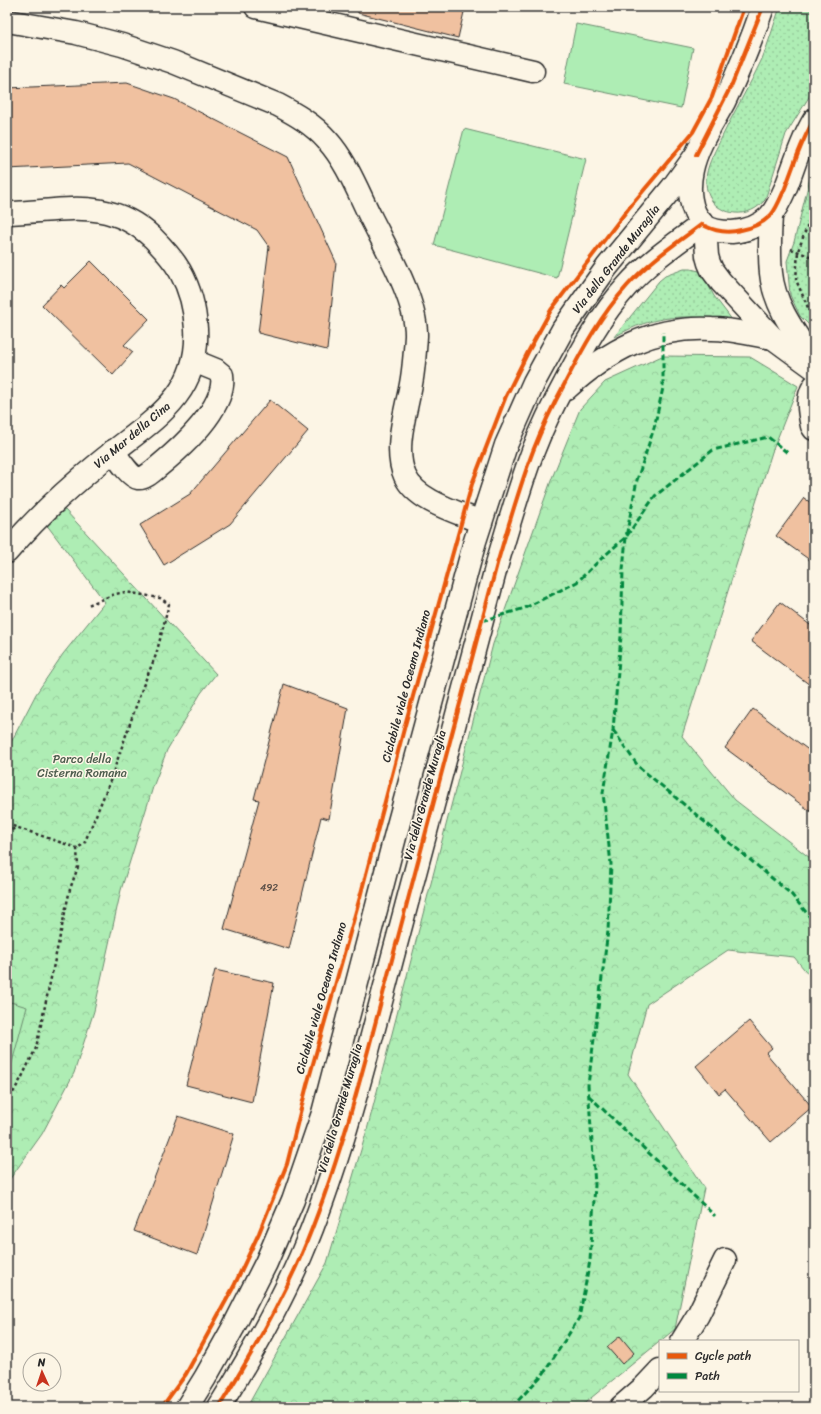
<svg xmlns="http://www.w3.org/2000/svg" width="821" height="1414" font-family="Sriracha,sans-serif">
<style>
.grass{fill:url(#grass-dots);stroke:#6c8c70}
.park{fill:url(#park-crowns);stroke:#6c8c70}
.garden{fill:#aeedb4;stroke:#6c8c70}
.building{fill:#f0c1a0;stroke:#2b2b2b}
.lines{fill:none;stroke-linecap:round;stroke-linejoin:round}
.minor-casing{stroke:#2b2b2b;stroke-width:25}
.path{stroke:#2b2b2b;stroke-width:2.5;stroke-dasharray:3 3;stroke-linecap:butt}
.minor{stroke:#fcf5e5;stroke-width:22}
.quiet{stroke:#00873e;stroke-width:3;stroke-dasharray:6 3;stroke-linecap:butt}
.cycleway-casing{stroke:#fcf5e5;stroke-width:6}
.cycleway{stroke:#e8590c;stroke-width:4}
.labels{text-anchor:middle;stroke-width:3;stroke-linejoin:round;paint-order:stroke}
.number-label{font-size:10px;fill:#5c5048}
.street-label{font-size:12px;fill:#2b2b2b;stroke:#fcf5e5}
.park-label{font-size:12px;fill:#4c5c4d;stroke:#fcf5e5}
</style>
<defs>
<pattern id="grass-dots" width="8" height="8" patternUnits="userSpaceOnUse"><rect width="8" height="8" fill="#aeedb4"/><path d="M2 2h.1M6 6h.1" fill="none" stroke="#96cb9b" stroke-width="1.8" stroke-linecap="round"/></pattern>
<pattern id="park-crowns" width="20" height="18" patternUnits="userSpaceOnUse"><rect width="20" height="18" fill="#aeedb4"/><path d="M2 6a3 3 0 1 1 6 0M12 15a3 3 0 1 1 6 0" fill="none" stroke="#96cb9b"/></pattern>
</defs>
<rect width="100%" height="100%" fill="#fcf5e5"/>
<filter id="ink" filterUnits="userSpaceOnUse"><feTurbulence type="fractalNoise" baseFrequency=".025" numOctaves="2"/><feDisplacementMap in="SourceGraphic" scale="8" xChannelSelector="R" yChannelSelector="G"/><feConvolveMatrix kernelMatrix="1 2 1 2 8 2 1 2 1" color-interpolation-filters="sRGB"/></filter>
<g filter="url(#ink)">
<g class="grass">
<path d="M780 7H814V89L786 134 765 200C757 209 747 214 735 213 717 211 706 199 706 181 706 167 714 153 720 141 733 113 749 87 762 59 769 42 774 24 780 7Z"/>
<path d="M814 169V330L800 316 790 295 787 261 794 242 810 178Z"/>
<path d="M684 269H691L699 271 703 275 714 296 736 325C692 312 654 314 614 337L659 281 665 276Z"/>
</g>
<g class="park">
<path d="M662 356 750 357 798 386 772 452 682 736 735 800 814 861V981L794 957 728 950 647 1004 628 1074 704 1188 675 1329 580 1407H247L327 1263 367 1130 493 644 552 478 580 409 605 382Z"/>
<path d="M65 510 216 674 201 693 167 750 153 787 121 890 94 1011 74 1073 42 1134 7 1183V750L36 694 63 654 105 602 46 524Z"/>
</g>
<g class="garden">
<path d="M576 24 693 48 681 108 564 84Z"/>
<path d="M464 129 586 159 557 278 434 245Z"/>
<path d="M7 1001 27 1007 7 1081Z"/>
</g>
<g class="building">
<path d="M358 7H443L464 12 458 38 358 13Z"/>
<path d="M127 83 174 99 288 157 336 262 327 350 258 333 269 247 257 230 128 163 7 169V88Z"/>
<path d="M91 261 149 319 124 345 133 352 113 375 42 305 61 285 64 288Z"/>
<path d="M270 400 308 431 230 524 164 565 140 525 190 494Z"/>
<path d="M804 498 814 505V563L776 536Z"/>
<path d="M780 602 814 628V688L751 641Z"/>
<path d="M284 684 348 708 329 819 321 817 289 949 224 929 259 800 254 799Z"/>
<path d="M753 709 814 754V814L725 748Z"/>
<path d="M215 970 274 983 252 1102 186 1085Z"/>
<path d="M749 1021 772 1048 766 1053 812 1107 771 1142 725 1089 719 1094 696 1066Z"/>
<path d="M178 1116 234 1134 197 1255 134 1231Z"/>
<path d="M620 1336 634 1353 622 1364 607 1347Z"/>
</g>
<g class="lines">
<defs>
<g id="minor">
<path d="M256 7 533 71"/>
<path d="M763 7C752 39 739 71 724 102 712 124 697 146 692 170 688 188 689 211 703 224 710 231 722 232 732 232 745 231 760 226 770 216 777 208 782 196 786 187 795 164 801 141 814 120"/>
<path d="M7 21 76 33 122 45 173 62 278 105C295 114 313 124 327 140 347 162 358 192 371 218 387 250 417 301 416 336 415 352 414 368 411 384 406 412 393 449 405 476 416 501 457 512 481 522"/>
<path d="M7 213C62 212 108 195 153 238 163 248 173 259 180 271 190 289 195 308 196 329 200 400 145 424 98 464 65 491 34 520 7 552"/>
<path d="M771 215C770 234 769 254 771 273 774 306 796 334 814 361"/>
<path d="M705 226 707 256 709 263 712 270 721 282 773 338 814 368"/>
<path d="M814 386C806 399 809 412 812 426L814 429"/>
<path d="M566 389C609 350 652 326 712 329 732 329 753 335 773 338"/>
<path d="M113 451C118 458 130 477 138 478 145 479 154 470 159 466 181 448 227 407 222 375L216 370 194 361"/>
<path d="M682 1341 698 1315 725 1260"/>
<path d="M187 1407 205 1378 233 1328 266 1263 293 1200 323 1113 396 833 475 541 506 445 534 382 563 329 607 267 672 188 696 155"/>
<path d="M219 1407C249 1359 277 1310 300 1258 344 1155 369 1045 398 937 431 813 464 689 497 564 508 527 519 488 533 451 542 428 553 405 565 383 583 348 601 315 627 286 649 261 677 243 702 224"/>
<path d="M621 1407 644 1387 660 1370"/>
</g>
</defs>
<use href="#minor" class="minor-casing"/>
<g class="path">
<path d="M814 208 798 251 796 280 809 310 814 315"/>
<path d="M791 249 809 256 814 255"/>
<path d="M7 824 77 848"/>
<path d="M7 833 8 831 17 828"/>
<path d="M7 1103 22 1077 36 1048 70 889 78 867 77 848 84 844 109 784 143 686 156 655 169 604 160 598 126 592 115 594 88 605"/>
</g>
<use href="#minor" class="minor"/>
<g class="quiet">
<path d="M482 621 525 608 577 582 603 557 626 537 655 496 713 450 768 437 789 454"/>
<path d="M613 730 638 766 791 894 814 922"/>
<path d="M589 1096 715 1216"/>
<path d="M512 1407 544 1373 579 1318 590 1261 595 1185 588 1085 608 931 611 864 603 793 613 730 621 636 623 570 626 537 637 480 654 428 663 388V332"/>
</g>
<defs>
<g id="cycleway">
<path d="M696 155 732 84 763 7"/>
<path d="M705 226C717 232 729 233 741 230 752 228 763 223 771 215 777 208 781 197 785 188 794 165 801 141 814 120"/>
<path d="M162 1407 186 1374 234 1286 259 1233 287 1164 307 1085 360 897 405 725 472 484 506 396 528 352 551 310 628 209 693 132 712 97 744 7"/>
<path d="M219 1407C249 1359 277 1310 300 1258 344 1155 369 1045 398 937 431 813 464 689 497 564 508 527 519 488 533 451 542 428 553 405 565 383 583 348 601 315 627 286 649 261 677 243 702 224"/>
</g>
</defs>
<use href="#cycleway" class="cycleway-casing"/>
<use href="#cycleway" class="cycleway"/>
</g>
</g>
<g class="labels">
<g class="number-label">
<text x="269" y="891">492</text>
</g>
<g class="street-label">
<text transform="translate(616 259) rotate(-52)" y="4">Via della Grande Muraglia</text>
<text transform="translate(132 435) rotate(-40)" y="4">Via Mar della Cina</text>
<text transform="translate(406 686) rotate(-75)" y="4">Ciclabile viale Oceano Indiano</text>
<text transform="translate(425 795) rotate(-75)" y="4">Via della Grande Muraglia</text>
<text transform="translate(321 998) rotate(-74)" y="4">Ciclabile viale Oceano Indiano</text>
<text transform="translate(340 1108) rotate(-74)" y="4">Via della Grande Muraglia</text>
</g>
<g class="park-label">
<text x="82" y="763">Parco della<tspan x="82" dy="14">Cisterna Romana</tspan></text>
</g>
</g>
<rect width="821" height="1414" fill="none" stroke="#fcf5e5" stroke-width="24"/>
<rect x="12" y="12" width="797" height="1390" fill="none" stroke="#2b2b2b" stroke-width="1.5" filter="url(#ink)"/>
<rect x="659" y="1340" width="140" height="52" fill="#fcf5e5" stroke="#a8a49b"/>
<rect x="667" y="1353" width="20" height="6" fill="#e8590c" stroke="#a8a49b"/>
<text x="695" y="1360" font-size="12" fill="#2b2b2b">Cycle path</text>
<rect x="667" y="1373" width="20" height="6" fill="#00873e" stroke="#a8a49b"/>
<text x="695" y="1380" font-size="12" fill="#2b2b2b">Path</text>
<g transform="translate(42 1372) rotate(357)"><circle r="19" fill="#fcf5e5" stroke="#a8a49b"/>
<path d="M0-3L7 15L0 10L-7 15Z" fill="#c8321e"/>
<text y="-6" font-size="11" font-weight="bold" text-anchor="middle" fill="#2b2b2b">N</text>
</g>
</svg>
